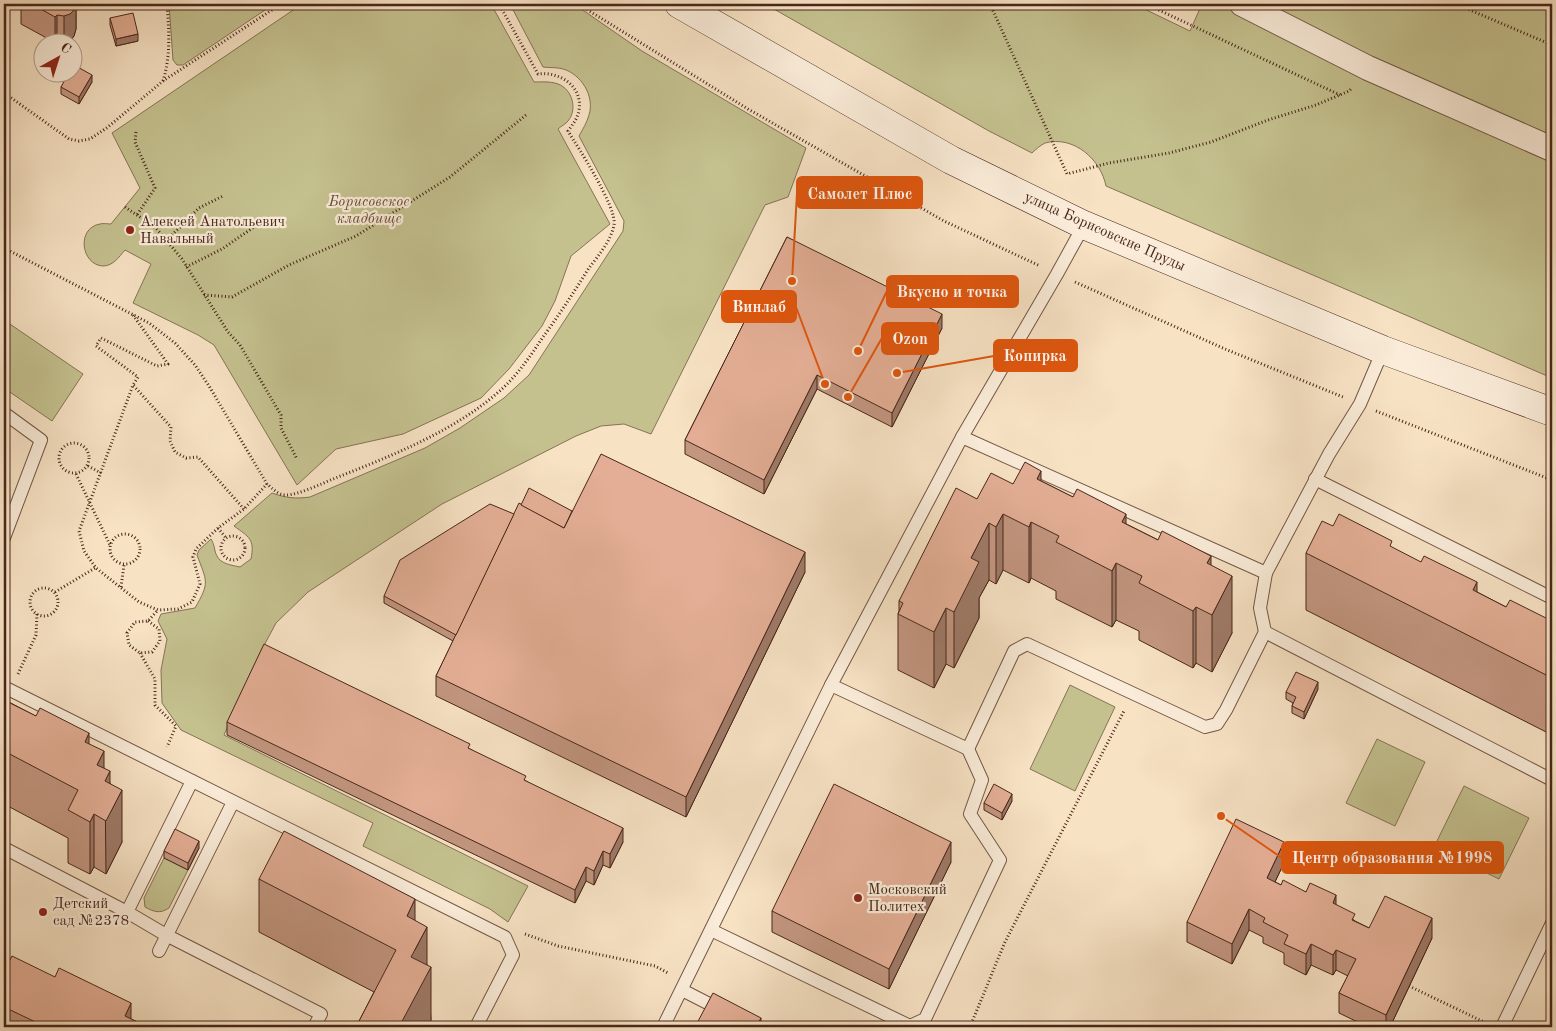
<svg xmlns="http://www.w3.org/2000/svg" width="1556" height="1031" font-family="'Old Standard TT',serif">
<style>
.green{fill:#c4c18f;stroke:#867454}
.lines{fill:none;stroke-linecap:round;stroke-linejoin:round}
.lane-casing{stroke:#745644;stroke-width:14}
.street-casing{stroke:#745644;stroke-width:26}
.secondary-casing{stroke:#48271a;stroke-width:29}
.path{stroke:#48271a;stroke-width:3;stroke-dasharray:1 2.5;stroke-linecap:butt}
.lane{stroke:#faecd9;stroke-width:12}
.street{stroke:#faecd9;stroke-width:24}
.secondary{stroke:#faecd9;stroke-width:28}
.wall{fill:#c39680;stroke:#48271a}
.shaded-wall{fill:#9f7a68;stroke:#48271a}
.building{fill:#e3ae95;stroke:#48271a}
.poi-dot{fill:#8f2418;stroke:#faecd9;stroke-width:2}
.labels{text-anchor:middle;stroke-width:4.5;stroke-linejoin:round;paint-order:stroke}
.park-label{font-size:15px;font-style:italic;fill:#674e37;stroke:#faecd9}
.poi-label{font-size:15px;fill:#48271a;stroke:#faecd9;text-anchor:start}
.street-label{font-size:15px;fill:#48271a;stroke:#faecd9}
.leader{fill:none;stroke:#e0560d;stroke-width:2}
.callout-dot{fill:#e0560d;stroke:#faecd9;stroke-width:2}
.callout{fill:#e0560d;stroke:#e0560d;stroke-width:2}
.callout-label{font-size:16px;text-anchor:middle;font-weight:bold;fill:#fff}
</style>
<rect width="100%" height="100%" fill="#f7e2c4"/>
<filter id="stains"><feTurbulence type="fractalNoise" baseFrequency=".004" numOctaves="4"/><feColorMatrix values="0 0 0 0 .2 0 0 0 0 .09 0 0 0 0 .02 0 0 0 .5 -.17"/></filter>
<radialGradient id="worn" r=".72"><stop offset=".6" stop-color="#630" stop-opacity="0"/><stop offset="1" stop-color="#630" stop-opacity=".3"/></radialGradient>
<g class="green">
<path d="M169 4H274L183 65H177L173 60Z"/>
<path d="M302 4H491L534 82C541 82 550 81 558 84 572 89 578 109 568 121 566 124 561 126 558 129L610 224 571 256 555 301 542 326 509 369 481 398 403 434 336 449 297 485 214 345 198 335 133 303 151 264 125 250C119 257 113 266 103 266 81 265 76 228 100 224 103 223 108 224 111 224L140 188 112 133Z"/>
<path d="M510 4H574L642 51 806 148 788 197 765 205 651 434 624 424 601 426 576 436 442 504 308 592 276 623 260 653 224 735 528 886 508 922 490 909 363 846 373 823 181 730 162 703 161 670 167 639 158 621 161 614 195 608C210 582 207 582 197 555L199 550 211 539C215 545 214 551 217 556 221 564 231 565 240 567L251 559C255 539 249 537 234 526L272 493C286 498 296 499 310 497L425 448 460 428 504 398 529 375 623 231 624 221 579 136C583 129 587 122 589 115 595 96 581 74 563 69 557 67 549 68 543 67Z"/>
<path d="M765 4H1134L1190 31 1202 4H1552V378L1106 186C1101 160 1074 135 1045 143 1041 145 1036 149 1032 153L989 131Z"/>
<path d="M4 320 83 374 52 421 4 388Z"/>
<path d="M1070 685 1115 707 1075 791 1030 769Z"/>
<path d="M1377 739 1425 762 1395 826 1346 803Z"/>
<path d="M1464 786 1529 818 1499 879 1434 847Z"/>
<path d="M164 858 188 870 169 908C160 914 154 912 145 907L144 898Z"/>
</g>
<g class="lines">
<defs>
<g id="lane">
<path d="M1383 350 1360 404 1329 454 1266 573 1260 608 1265 632 1552 780"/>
<path d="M4 413 41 440 4 538"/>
<path d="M962 437 1266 573"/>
<path d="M1315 479 1552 598"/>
<path d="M831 685 968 749 1014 651 1027 644 1205 727 1217 724 1226 710 1265 632"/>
<path d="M4 687 505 937 513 955 476 1027"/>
<path d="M4 848 127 912 166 935 321 1014 314 1027"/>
<path d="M127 912 192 781"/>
<path d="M711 930 910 1026 925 1019 1000 860 970 814 982 780 968 749"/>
<path d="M159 951 233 802"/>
<path d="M682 990 723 1011"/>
<path d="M663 1027 831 685 962 437 1057 274 1084 225"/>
<path d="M1502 1027 1552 923"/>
</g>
<path id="street" d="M1242 4 1368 68 1552 149"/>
<path id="secondary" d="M679 4 951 160 1084 225 1383 350 1552 412"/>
</defs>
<use href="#lane" class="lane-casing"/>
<use href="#street" class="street-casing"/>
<use href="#secondary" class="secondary-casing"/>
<g class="path">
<path d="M578 4 748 109 944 221 1040 266"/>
<path d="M990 4 1067 174 1109 163 1169 153 1211 142 1268 120 1316 105 1349 91 1352 88"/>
<path d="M1146 4 1340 95"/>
<path d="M1456 4 1552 45"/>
<path d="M163 81C171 55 169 30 167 4"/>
<path d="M4 90 10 97 69 139 79 141 90 139 108 127 163 81 281 4"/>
<path d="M136 132 135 142 155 188 137 215"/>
<path d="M125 207 156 228 182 259 228 332 240 345 281 415V428L297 459"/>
<path d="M167 240 199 208 223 196"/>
<path d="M4 248 149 323 175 343 195 365 209 386 267 484C273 489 278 495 286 495 298 495 321 484 333 479 391 456 456 431 503 388 519 373 531 355 543 337 559 315 574 292 589 268 598 256 611 241 614 225 617 207 579 149 568 131 573 124 578 118 579 110 583 86 559 71 538 74L499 4"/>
<path d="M186 267 222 249 254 227"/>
<path d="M1075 282 1225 349 1343 397"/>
<path d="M204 295 232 297 289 265 356 236 450 177 526 115"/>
<path d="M133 315 168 364 157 366 101 338 96 346 138 377 133 385"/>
<path d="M1376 411 1552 480"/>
<circle cx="74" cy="458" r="15"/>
<path d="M88 466 101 473"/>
<path d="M76 474 110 545"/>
<path d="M244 509 198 457 186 458 175 452 170 441 171 427 133 385 79 531 84 551 96 568 139 602 158 610 178 609 192 602 200 584 193 557 196 549 218 528 244 509 267 484"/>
<path d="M218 528 226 538"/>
<circle cx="125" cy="549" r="15"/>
<circle cx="233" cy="548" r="12"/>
<path d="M4 565 7 556"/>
<path d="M121 587 124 565"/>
<circle cx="44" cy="602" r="14"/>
<path d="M55 592 95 568"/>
<path d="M148 621 159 629 160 641 152 652 140 653 129 645 127 633 135 622 148 621 158 610"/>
<path d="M140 653 155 679V705L176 726 167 747"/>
<path d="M18 674 36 635 37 614"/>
<path d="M525 934 558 946 655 966 668 973"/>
<path d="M1409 986 1484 1022"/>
<path d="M970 1027 1005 942 1124 711"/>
</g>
<use href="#lane" class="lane"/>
<use href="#street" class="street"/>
<use href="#secondary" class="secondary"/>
</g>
<g class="wall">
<path d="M21 4H76V29L74 36 70 41 64 42 57 41 56 42H54L21 24Z"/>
<path d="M110 18 138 41 116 46 110 25Z"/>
<path d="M92 82 79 104 61 94V87Z"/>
<path d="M787 237 942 328 892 427 817 389 764 494 685 454V440Z"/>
<path d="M1041 481 1158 540 1211 566 1232 633 1212 672 1196 663 1193 668 1139 640V631L1116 620 1112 627 1056 599V591L1031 578 1029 583 1003 570 996 584 989 580 979 598V618L954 668 946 664 934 688 898 670V614L899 611V601L977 499 1013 484Z"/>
<path d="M521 505 572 511 805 572 686 817 436 696V676L453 641 384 603V596L514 514Z"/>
<path d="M1333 526 1392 548 1506 607 1552 621V735L1306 610V553Z"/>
<path d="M1318 689 1304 719 1292 713V706L1293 703 1286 699V692Z"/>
<path d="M4 690 5 700 89 744 104 768 110 783 122 842 106 874 94 867 90 874 68 863V838L4 804Z"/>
<path d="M227 722 470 749 526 781 623 842 610 868 603 865 594 885 586 881 575 903 227 735Z"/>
<path d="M1012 801 1002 820 984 810V803Z"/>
<path d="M199 848 188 870 164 858V851Z"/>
<path d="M951 862 889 989 772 932V911Z"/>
<path d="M1284 863 1275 882 1281 885 1306 892 1336 905 1355 921 1369 928 1432 938 1390 1027H1368L1339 1013V993L1348 976 1336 970 1333 975 1311 965 1306 975 1284 964V953L1263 943V937L1249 930 1232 964 1187 942V922Z"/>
<path d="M259 879 415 921 427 965 431 1020 427 1027H356L374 992 259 932Z"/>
<path d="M4 972 131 1019 148 1027H4Z"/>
</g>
<g class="shaded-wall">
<path d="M76 4V29L74 36 70 41 64 42V16Z"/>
<path d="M57 15V41L55 42V17Z"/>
<path d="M138 34V41L116 46V39Z"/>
<path d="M92 75V82L79 104V97Z"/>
<path d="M942 314V328L892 427V413Z"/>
<path d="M817 375V389L764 494V480Z"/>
<path d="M1041 471V527L1037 479Z"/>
<path d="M1003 514V570L996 584V527Z"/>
<path d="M1126 514V568L1122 522Z"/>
<path d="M1031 522V578L1029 583V527Z"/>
<path d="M989 523V580L979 598V618L954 668V612L971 558Z"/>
<path d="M805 552V572L686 817V797Z"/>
<path d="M1211 556V612L1207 563Z"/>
<path d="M1116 563V620L1112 627V571Z"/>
<path d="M1232 576V633L1212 672V615Z"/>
<path d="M1477 582V639L1473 590Z"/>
<path d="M1196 607V663L1193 668V611Z"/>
<path d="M946 608V664L934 688V632Z"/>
<path d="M1318 682V689L1304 719V712Z"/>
<path d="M89 733V786L85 742Z"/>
<path d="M104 751V804L97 765Z"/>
<path d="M110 771V813L122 790V842L106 874 105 781Z"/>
<path d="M1012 794V801L1002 820V813Z"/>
<path d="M94 814V867L90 874V822Z"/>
<path d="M623 828V842L610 868V854Z"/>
<path d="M199 841V848L188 870V863Z"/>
<path d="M951 842V862L889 989V969Z"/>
<path d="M1284 842V863L1267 898V878Z"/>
<path d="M603 851V865L594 885V871Z"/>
<path d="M586 867V881L575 903V890Z"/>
<path d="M1336 895V916L1333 903Z"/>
<path d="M415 899V950L427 927V974L431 967V1020L427 1027H399L407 916Z"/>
<path d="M1249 909V930L1232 964V944Z"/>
<path d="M1432 918V938L1390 1027H1386V1015Z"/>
<path d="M1311 944V965L1306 975V954Z"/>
<path d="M1336 950V970L1333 975V955Z"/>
<path d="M131 1003V1023L125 1016Z"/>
<path d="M761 1018V1027H756Z"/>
</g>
<g class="building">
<path d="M32 4H76L74 10 70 14 64 16 57 15 55 17Z"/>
<path d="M133 13 138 34 116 39 110 18Z"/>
<path d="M74 65 92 75 79 97 61 87 69 72H72V67Z"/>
<path d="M787 237 942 314 892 413 817 375 764 480 685 440Z"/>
<path d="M601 454 805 552 686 797 436 676 519 503 564 528Z"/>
<path d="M1025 462 1041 471 1037 479 1073 497 1077 489 1126 514 1122 522 1158 540 1162 531 1211 556 1207 563 1232 576 1212 615 1196 607 1193 611 1139 583 1142 576 1116 563 1112 571 1056 542 1059 536 1031 522 1029 527 1003 514 996 527 989 523 971 558 979 562 954 612 946 608 934 632 898 614 903 603 899 601 956 488 977 499 991 473 1013 484Z"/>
<path d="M529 488 572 511 564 528 521 505Z"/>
<path d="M490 504 514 514 456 635 384 596 400 560Z"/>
<path d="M1339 514 1392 541 1390 546 1421 562 1424 556 1477 582 1473 590 1506 607 1510 600 1552 621V678L1306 553 1322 521 1333 526Z"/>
<path d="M264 644 470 744 468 748 526 776 524 780 623 828 610 854 603 851 594 871 586 867 575 890 227 722Z"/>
<path d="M1296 672 1318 682 1304 712 1292 706 1296 697 1286 692Z"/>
<path d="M4 700 36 716 40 708 89 733 85 742 104 751 97 765 110 771 105 781 122 790 106 821 94 814 90 822 68 810 78 790 4 751Z"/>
<path d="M834 784 951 842 889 969 772 911Z"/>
<path d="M994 784 1012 794 1002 813 984 803Z"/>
<path d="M1236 819 1284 842 1267 878 1281 885 1283 880 1306 892 1310 883 1336 895 1333 903 1355 914 1352 920 1369 928 1385 896 1432 918 1386 1015 1339 993 1356 959 1336 950 1333 955 1311 944 1306 954 1284 944 1288 935 1263 922 1265 918 1249 909 1232 944 1187 922Z"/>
<path d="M175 829 199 841 188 863 164 851Z"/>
<path d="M284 831 415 899 407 916 427 927 411 957 431 967 399 1027H356L396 950 259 879Z"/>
<path d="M12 956 55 977 59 968 131 1003 125 1016 148 1027H46L4 1007V972Z"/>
<path d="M713 993 761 1018 756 1027H695Z"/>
</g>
<g class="poi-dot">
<circle cx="130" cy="230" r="5"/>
<circle cx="858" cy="898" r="5"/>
<circle cx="43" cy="912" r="5"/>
</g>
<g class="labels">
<g class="park-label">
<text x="369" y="206">Борисовское<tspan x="369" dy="17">кладбище</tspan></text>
</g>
<g class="poi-label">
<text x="140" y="226">Алексей Анатольевич<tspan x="140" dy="17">Навальный</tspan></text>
<text x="868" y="894">Московский<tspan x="868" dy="17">Политех</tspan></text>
<text x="53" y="908">Детский<tspan x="53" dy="17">сад №2378</tspan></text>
</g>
<g class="street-label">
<text transform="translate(1105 231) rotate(24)" y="5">улица Борисовские Пруды</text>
</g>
</g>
<path class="leader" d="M792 281L797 193M858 351L887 291M825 384L796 307M848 397L882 338M897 373L994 356M1221 816L1282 858"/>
<g class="callout-dot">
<circle cx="792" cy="281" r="5"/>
<circle cx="858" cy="351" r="5"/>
<circle cx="825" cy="384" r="5"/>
<circle cx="848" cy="397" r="5"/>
<circle cx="897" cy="373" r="5"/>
<circle cx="1221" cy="816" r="5"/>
</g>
<g class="callout">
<rect x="797" y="177" width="125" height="31" rx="5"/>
<rect x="887" y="276" width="131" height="31" rx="5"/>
<rect x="722" y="291" width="74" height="31" rx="5"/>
<rect x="882" y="323" width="56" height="31" rx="5"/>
<rect x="994" y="340" width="83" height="31" rx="5"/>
<rect x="1282" y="842" width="221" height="31" rx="5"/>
</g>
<g class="callout-label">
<text x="860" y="199">Самолет Плюс</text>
<text x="952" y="297">Вкусно и точка</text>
<text x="759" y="312">Винлаб</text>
<text x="910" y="344">Ozon</text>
<text x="1035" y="361">Копирка</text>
<text x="1392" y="863">Центр образования №1998</text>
</g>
<rect width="1556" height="1031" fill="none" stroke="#f7e2c4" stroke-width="20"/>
<rect x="5" y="5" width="1546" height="1021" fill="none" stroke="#48271a" stroke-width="2.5"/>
<rect x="10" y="10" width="1536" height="1011" fill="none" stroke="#48271a"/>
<g transform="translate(58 58) rotate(39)"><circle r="24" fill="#faecd9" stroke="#b39d8d"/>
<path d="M0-4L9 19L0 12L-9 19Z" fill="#8f2418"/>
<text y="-8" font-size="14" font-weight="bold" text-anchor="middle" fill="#48271a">С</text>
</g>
<rect width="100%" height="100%" filter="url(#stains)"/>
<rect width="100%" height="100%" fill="url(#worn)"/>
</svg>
